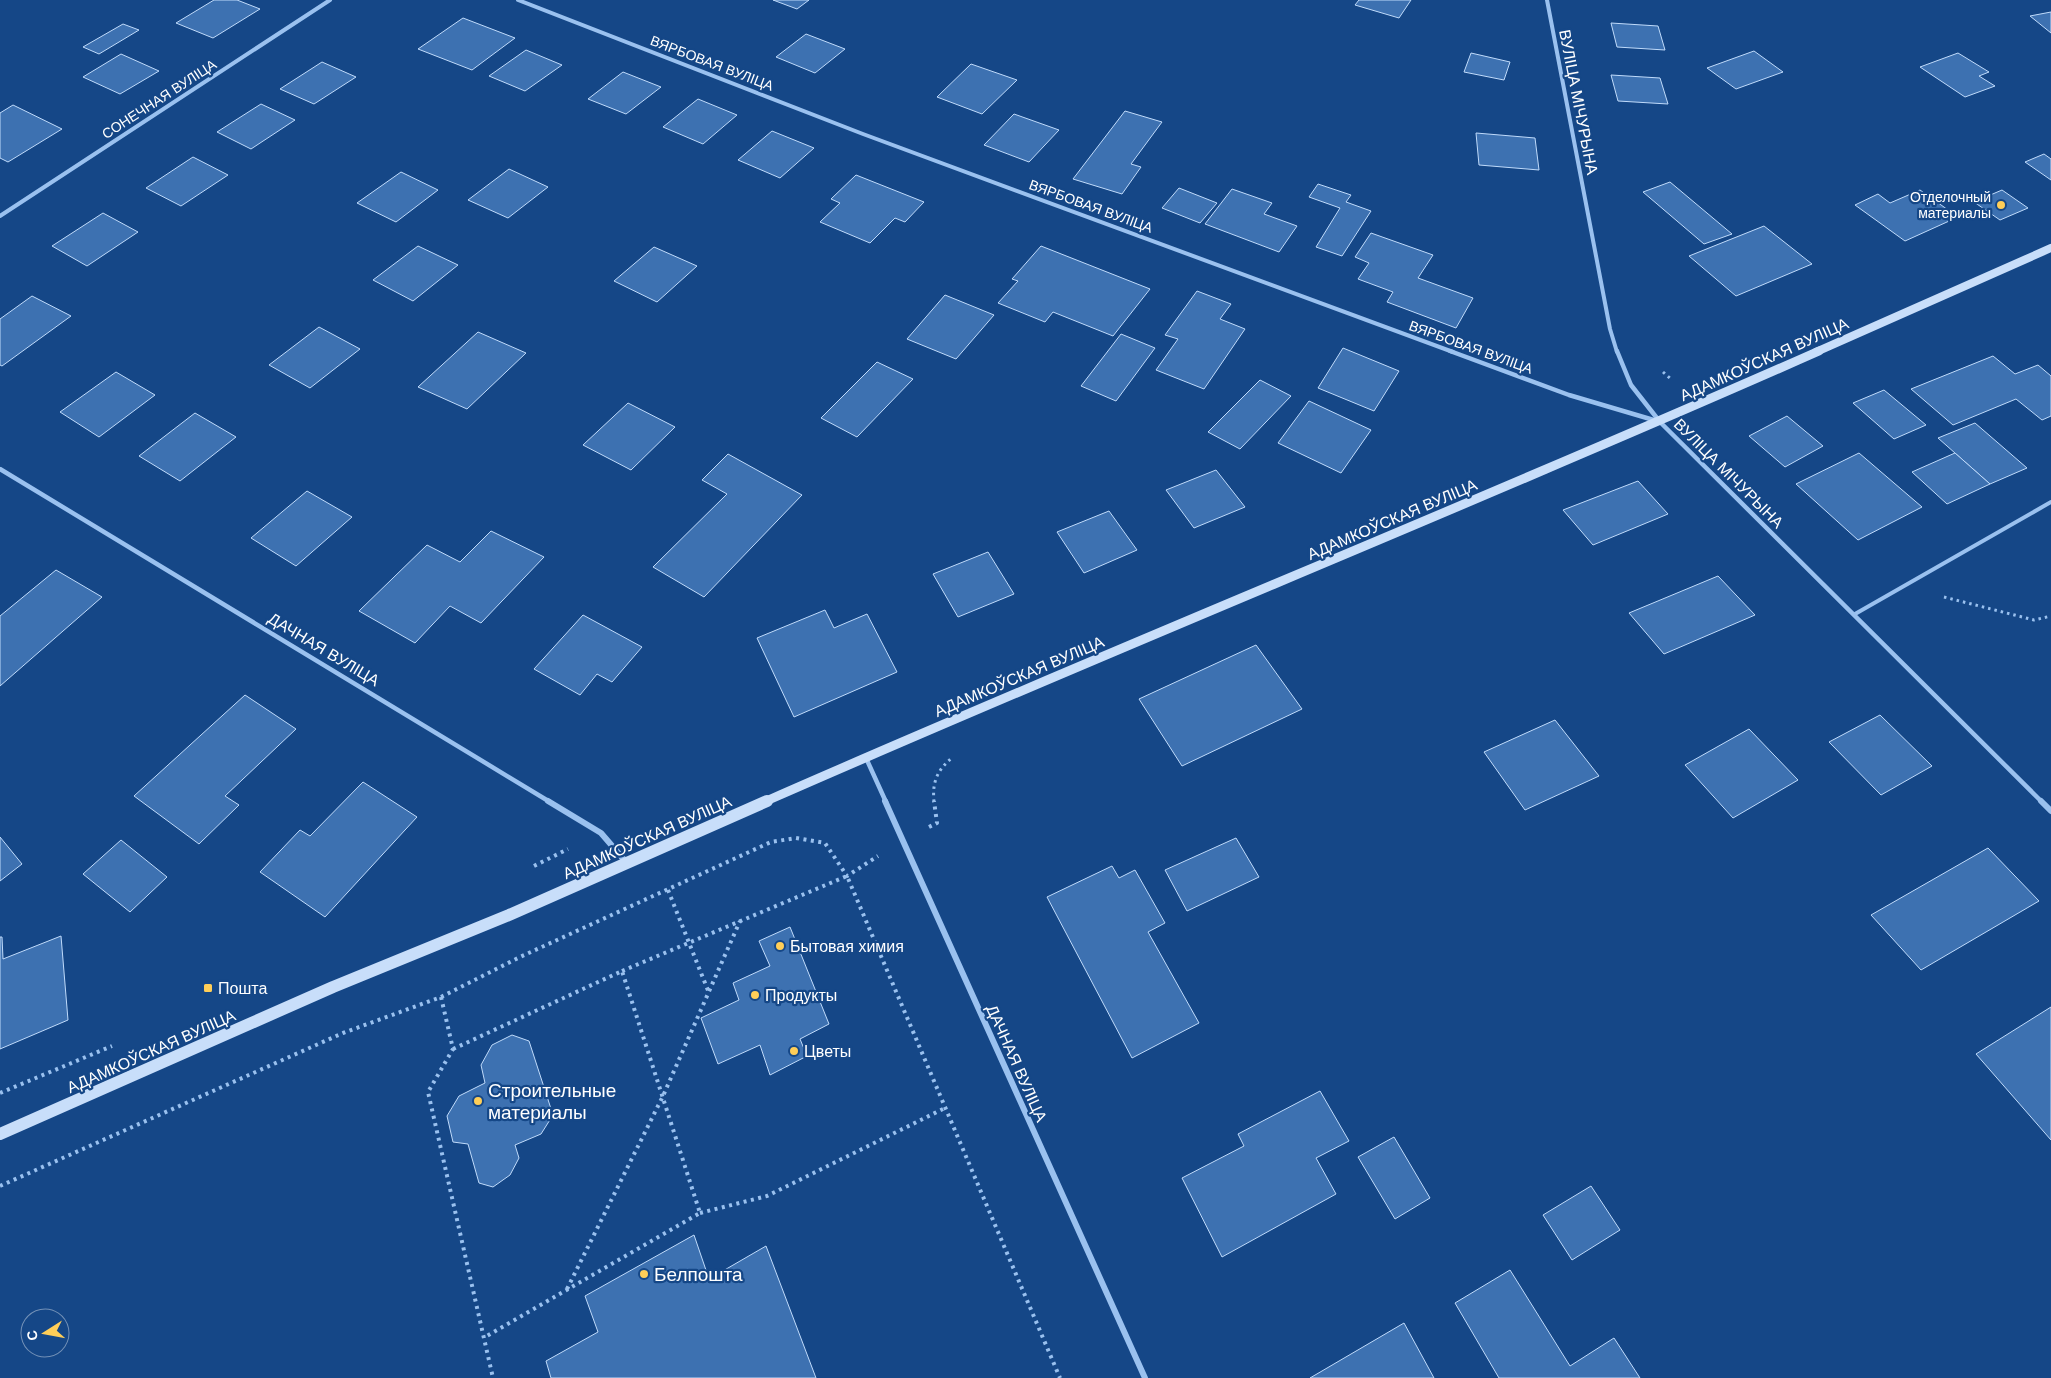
<svg xmlns="http://www.w3.org/2000/svg" width="2051" height="1378" font-family="Arial,sans-serif">
<style>
.building{fill:#3d71b1;stroke:#c0dbfb}
.lines{fill:none;stroke-linecap:round;stroke-linejoin:round}
.path-far1{stroke:#9ac1ef;stroke-width:3;stroke-dasharray:2.5 4;stroke-linecap:butt}
.path{stroke:#9ac1ef;stroke-width:4;stroke-dasharray:3 4.5;stroke-linecap:butt}
.lane{stroke:#9ac1ef;stroke-width:4}
.street-far2{stroke:#9ac1ef;stroke-width:4}
.street-far1{stroke:#9ac1ef;stroke-width:4.5}
.street{stroke:#9ac1ef;stroke-width:6}
.secondary-far2{stroke:#c8defa;stroke-width:8}
.secondary-far1{stroke:#c8defa;stroke-width:9}
.secondary{stroke:#c8defa;stroke-width:12}
.poi-dot{fill:#ffce58;stroke:#154787;stroke-width:2}
.labels{text-anchor:middle;stroke-width:4.5;stroke-linejoin:round;paint-order:stroke}
.far-street-label{font-size:14px;fill:#fff;stroke:#154787}
.far-poi-label{font-size:14px;fill:#fff;stroke:#154787;text-anchor:end}
.street-label{font-size:16px;fill:#fff;stroke:#154787}
.poi-label{font-size:16px;fill:#fff;stroke:#154787;text-anchor:start}
.near-poi-label{font-size:19px;fill:#fff;stroke:#154787;text-anchor:start}
</style>
<rect width="100%" height="100%" fill="#154787"/>
<g class="building">
<path d="M214 0H237L260 9 213 38 176 23Z"/>
<path d="M773 0H809L797 9Z"/>
<path d="M1359 0H1411L1399 18 1355 5Z"/>
<path d="M2051 12V33L2030 16Z"/>
<path d="M463 18 515 38 472 70 418 49Z"/>
<path d="M1611 23 1658 26 1665 50 1617 47Z"/>
<path d="M123 24 139 30 99 54 83 47Z"/>
<path d="M806 34 845 49 815 73 776 57Z"/>
<path d="M526 50 562 65 525 91 489 76Z"/>
<path d="M1754 51 1783 72 1736 89 1707 68Z"/>
<path d="M1471 53 1510 62 1504 80 1464 72Z"/>
<path d="M1958 53 1989 72 1979 76 1995 86 1965 97 1920 67Z"/>
<path d="M121 54 159 71 120 94 83 77Z"/>
<path d="M322 62 356 77 314 104 280 89Z"/>
<path d="M971 64 1017 80 982 114 937 97Z"/>
<path d="M623 72 661 87 626 114 588 99Z"/>
<path d="M1611 75 1660 78 1668 104 1618 101Z"/>
<path d="M698 99 737 115 703 144 663 127Z"/>
<path d="M261 104 295 120 251 149 217 132Z"/>
<path d="M13 105 62 129 8 162 0 158V113Z"/>
<path d="M1125 111 1162 122 1131 164 1141 167 1122 194 1073 179Z"/>
<path d="M1014 114 1059 130 1029 162 984 145Z"/>
<path d="M772 131 814 148 780 178 738 160Z"/>
<path d="M1476 133 1535 138 1539 170 1479 165Z"/>
<path d="M2044 154 2051 159V180L2025 162Z"/>
<path d="M193 157 228 175 181 206 146 188Z"/>
<path d="M509 169 548 187 508 218 468 200Z"/>
<path d="M401 172 438 190 396 222 357 203Z"/>
<path d="M856 175 924 202 905 222 895 218 870 243 820 222 840 203 831 199Z"/>
<path d="M1670 182 1732 234 1704 244 1643 192Z"/>
<path d="M1318 184 1351 195 1346 202 1371 211 1342 256 1316 247 1340 208 1309 197Z"/>
<path d="M1179 188 1217 203 1200 223 1162 208Z"/>
<path d="M1232 189 1272 203 1264 214 1297 226 1279 252 1205 224Z"/>
<path d="M1920 190 1958 217 1905 241 1855 205 1878 194 1890 203Z"/>
<path d="M2002 190 2028 208 2000 220 1974 202Z"/>
<path d="M103 213 138 232 87 266 52 246Z"/>
<path d="M1764 226 1812 264 1736 296 1689 256Z"/>
<path d="M1371 233 1433 255 1418 278 1473 298 1456 328 1387 302 1393 292 1358 279 1369 263 1355 257Z"/>
<path d="M418 246 458 265 413 301 373 280Z"/>
<path d="M1041 246 1150 289 1113 336 1053 312 1045 322 998 303 1018 281 1012 279Z"/>
<path d="M654 247 697 266 657 302 614 281Z"/>
<path d="M1197 291 1231 304 1220 319 1245 329 1204 389 1156 370 1178 339 1165 335Z"/>
<path d="M945 295 994 315 956 359 907 339Z"/>
<path d="M32 296 71 316 2 366 0 365V319Z"/>
<path d="M319 327 360 349 310 388 269 365Z"/>
<path d="M478 332 526 353 467 409 418 387Z"/>
<path d="M1121 334 1155 348 1116 401 1081 386Z"/>
<path d="M1343 348 1399 371 1374 411 1318 388Z"/>
<path d="M1993 356 2015 374 2038 365 2051 376V416L2042 420 2016 399 1953 425 1911 389Z"/>
<path d="M877 362 913 379 857 437 821 418Z"/>
<path d="M116 372 155 395 99 437 60 412Z"/>
<path d="M1260 380 1291 396 1240 449 1208 432Z"/>
<path d="M1884 390 1926 425 1894 439 1853 403Z"/>
<path d="M1309 401 1371 430 1341 473 1278 443Z"/>
<path d="M628 403 675 427 631 470 583 445Z"/>
<path d="M195 413 236 437 180 481 139 456Z"/>
<path d="M1787 416 1823 446 1785 467 1749 436Z"/>
<path d="M1975 423 2027 468 1990 484 1938 438Z"/>
<path d="M1859 453 1922 507 1858 540 1796 484Z"/>
<path d="M1955 453 1990 484 1947 504 1912 472Z"/>
<path d="M728 454 802 495 704 597 653 567 727 494 702 480Z"/>
<path d="M1216 470 1245 507 1194 528 1166 490Z"/>
<path d="M1638 481 1668 514 1593 545 1563 510Z"/>
<path d="M307 491 352 517 296 566 251 538Z"/>
<path d="M1109 511 1137 550 1084 573 1057 532Z"/>
<path d="M491 531 544 557 481 623 450 606 415 643 359 611 427 545 460 562Z"/>
<path d="M988 552 1014 594 958 617 933 574Z"/>
<path d="M56 570 102 597 0 686V616Z"/>
<path d="M1718 576 1755 615 1664 654 1629 613Z"/>
<path d="M825 610 834 628 867 614 897 672 794 717 757 638Z"/>
<path d="M583 615 642 647 612 682 597 674 580 695 534 669Z"/>
<path d="M1256 645 1302 709 1182 766 1139 699Z"/>
<path d="M245 695 296 729 225 796 239 805 199 844 134 796Z"/>
<path d="M1880 715 1932 766 1881 795 1829 742Z"/>
<path d="M1555 720 1599 776 1525 810 1484 752Z"/>
<path d="M1749 729 1798 780 1733 818 1685 765Z"/>
<path d="M363 782 417 817 325 917 260 872 300 830 310 836Z"/>
<path d="M0 837 22 864 0 881Z"/>
<path d="M1236 838 1259 877 1187 911 1165 870Z"/>
<path d="M121 840 167 877 130 912 83 874Z"/>
<path d="M1988 848 2039 901 1921 970 1871 915Z"/>
<path d="M1112 866 1119 878 1135 870 1165 923 1148 932 1199 1023 1132 1058 1047 897Z"/>
<path d="M790 927 829 1024 800 1039 807 1056 770 1075 760 1045 718 1064 701 1018 739 1000 733 983 770 966 759 941Z"/>
<path d="M61 936 68 1020 0 1049V937H2L3 959Z"/>
<path d="M2051 1007V1140L1976 1054Z"/>
<path d="M512 1035 529 1041 553 1115 541 1134 515 1145 519 1158 510 1175 493 1187 479 1183 468 1144 453 1142 447 1116 459 1096 485 1083 481 1065 492 1045Z"/>
<path d="M1320 1091 1349 1141 1316 1158 1336 1194 1222 1257 1182 1178 1244 1146 1238 1134Z"/>
<path d="M1394 1137 1430 1198 1395 1219 1358 1157Z"/>
<path d="M1591 1186 1620 1230 1572 1260 1543 1215Z"/>
<path d="M694 1235 709 1279 766 1246 816 1378H551L546 1361 598 1332 585 1296Z"/>
<path d="M1510 1270 1570 1366 1614 1338 1640 1378H1499L1455 1303Z"/>
<path d="M1404 1323 1434 1378H1310Z"/>
</g>
<g class="lines">
<g class="path-far1">
<path d="M1663 372 1672 380"/>
<path d="M1944 597 2034 620 2051 616"/>
<path d="M934 802C932 782 937 770 953 757"/>
</g>
<g class="path">
<path d="M929 827 937 823 934 801"/>
<path d="M534 866 568 849"/>
<path d="M668 890 709 993"/>
<path d="M622 971 847 876 1060 1378"/>
<path d="M441 997 453 1049 428 1092 493 1378"/>
<path d="M453 1049 622 971 700 1213 485 1337"/>
<path d="M0 1093 112 1046"/>
<path d="M0 1186 343 1033 441 997 520 957 771 842 796 838 825 843 847 876 878 856"/>
<path d="M700 1213 767 1196 945 1108"/>
<path d="M567 1289 663 1096 740 921"/>
</g>
<path class="lane" d="M1855 614 2051 502"/>
<g class="street-far2">
<path d="M518 0 863 134 1453 352"/>
<path d="M1547 0 1610 329 1617 352"/>
<path d="M0 216 330 0"/>
</g>
<g class="street-far1">
<path d="M1450 351 1569 395 1657 421"/>
<path d="M1617 351 1631 385 1660 422 2042 802"/>
<path d="M0 469 550 802"/>
<path d="M866 758 886 802"/>
</g>
<g class="street">
<path d="M548 801 601 833 626 862"/>
<path d="M885 801 1145 1378"/>
<path d="M2041 801 2051 811"/>
</g>
<path class="secondary-far2" d="M1816 352 2051 248"/>
<path class="secondary-far1" d="M764 802C1114 648 1469 506 1819 351"/>
<path class="secondary" d="M0 1134 333 987 509 915 767 801"/>
</g>
<g class="poi-dot">
<circle cx="2001" cy="205" r="5"/>
<circle cx="780" cy="946" r="5"/>
<rect x="203" y="983" width="10" height="10" rx="2.5"/>
<circle cx="755" cy="995" r="5"/>
<circle cx="794" cy="1051" r="5"/>
<circle cx="478" cy="1101" r="5"/>
<circle cx="644" cy="1274" r="5"/>
</g>
<g class="labels">
<g class="far-street-label">
<text transform="translate(712 63) rotate(21)" y="5">ВЯРБОВАЯ ВУЛІЦА</text>
<text transform="translate(159 99) rotate(-33)" y="5">СОНЕЧНАЯ ВУЛІЦА</text>
<text transform="translate(1091 206) rotate(20)" y="5">ВЯРБОВАЯ ВУЛІЦА</text>
<text transform="translate(1471 347) rotate(20)" y="5">ВЯРБОВАЯ ВУЛІЦА</text>
</g>
<g class="far-poi-label">
<text x="1991" y="202">Отделочный<tspan x="1991" dy="16">материалы</tspan></text>
</g>
<g class="street-label">
<text transform="translate(1579 102) rotate(79)" y="6">ВУЛІЦА МІЧУРЫНА</text>
<text transform="translate(1764 359) rotate(-24)" y="6">АДАМКОЎСКАЯ ВУЛІЦА</text>
<text transform="translate(1729 473) rotate(45)" y="6">ВУЛІЦА МІЧУРЫНА</text>
<text transform="translate(1392 519) rotate(-23)" y="6">АДАМКОЎСКАЯ ВУЛІЦА</text>
<text transform="translate(324 649) rotate(31)" y="6">ДАЧНАЯ ВУЛІЦА</text>
<text transform="translate(1019 676) rotate(-23)" y="6">АДАМКОЎСКАЯ ВУЛІЦА</text>
<text transform="translate(647 837) rotate(-24)" y="6">АДАМКОЎСКАЯ ВУЛІЦА</text>
<text transform="translate(151 1051) rotate(-24)" y="6">АДАМКОЎСКАЯ ВУЛІЦА</text>
<text transform="translate(1017 1063) rotate(66)" y="6">ДАЧНАЯ ВУЛІЦА</text>
</g>
<g class="poi-label">
<text x="790" y="952">Бытовая химия</text>
<text x="218" y="994">Пошта</text>
<text x="765" y="1001">Продукты</text>
<text x="804" y="1057">Цветы</text>
</g>
<g class="near-poi-label">
<text x="488" y="1097">Строительные<tspan x="488" dy="22">материалы</tspan></text>
<text x="654" y="1281">Белпошта</text>
</g>
</g>
<g transform="translate(45 1333) rotate(259)"><circle r="24" fill="#154787" stroke="#7391b7"/>
<path d="M0-4L9 19L0 12L-9 19Z" fill="#ffce58"/>
<text y="-8" font-size="14" font-weight="bold" text-anchor="middle" fill="#ffffff">С</text>
</g>
</svg>
